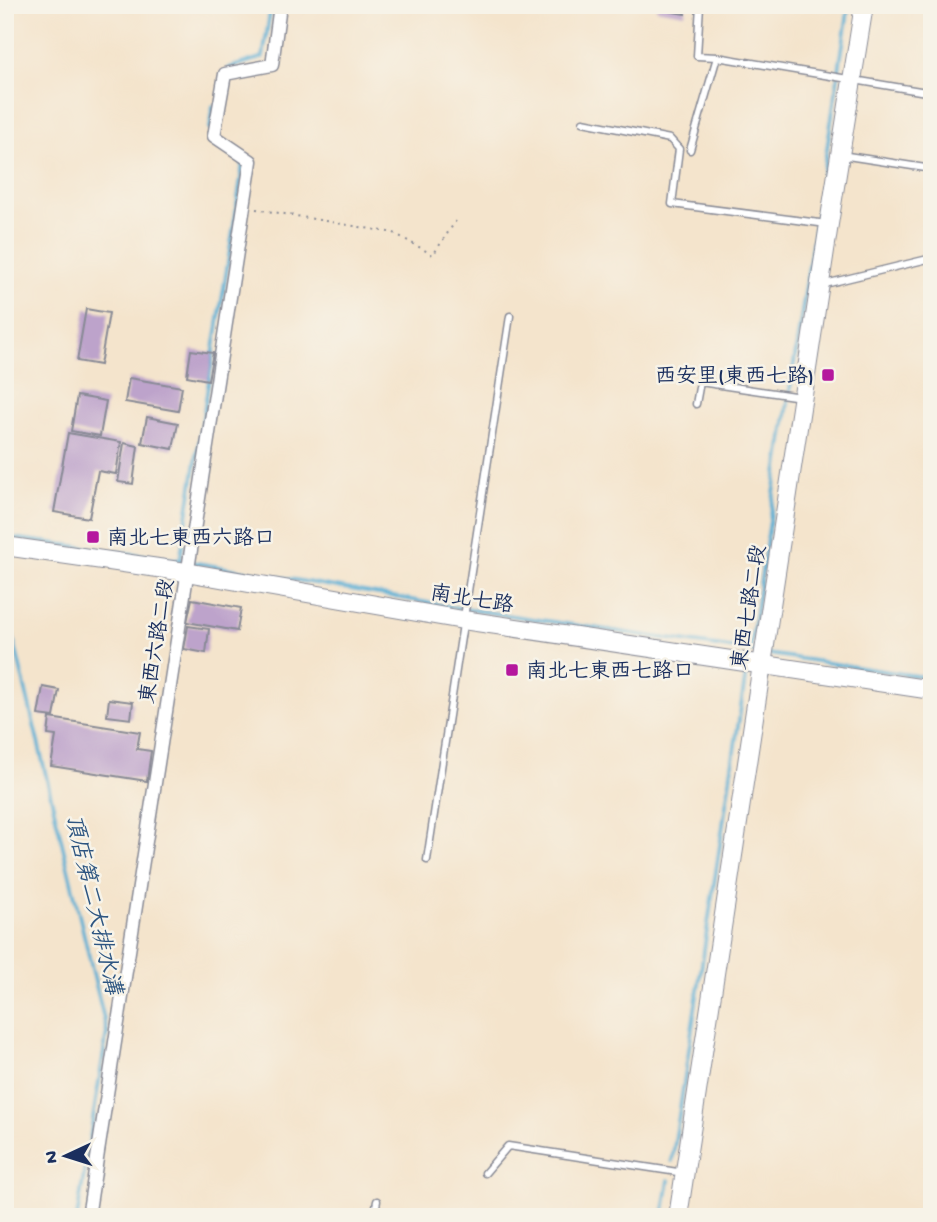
<svg xmlns="http://www.w3.org/2000/svg" width="937" height="1222" font-family="'Gochi Hand','LXGW WenKai TC',sans-serif">
<style>
.lines{fill:none;stroke-linecap:round;stroke-linejoin:round}
.stream{stroke:#57aed4;stroke-width:3.5}
.building{fill:#bda3cb}
.lane-casing{stroke:#888a95;stroke-width:9}
.street-casing{stroke:#888a95;stroke-width:15}
.secondary-casing{stroke:#888a95;stroke-width:20}
.path{stroke:#888a95;stroke-width:2;stroke-dasharray:2 5;stroke-linecap:butt}
.lane{stroke:#fff;stroke-width:6}
.street{stroke:#fff;stroke-width:12}
.secondary{stroke:#fff;stroke-width:18}
.poi-dot{fill:#b5179e;stroke:#f7f3e8;stroke-width:2.5}
.labels{text-anchor:middle;stroke-width:5;stroke-linejoin:round;paint-order:stroke}
.poi-label{font-size:21px;fill:#1b2f5e;stroke:#f7f3e8;text-anchor:start}
.street-label{font-size:21px;fill:#1b2f5e;stroke:#f7f3e8}
.water-label{font-size:23px;font-style:italic;fill:#2d5581;stroke:#f7f3e8}
</style>
<rect width="100%" height="100%" fill="#f7f3e8"/>
<filter id="ink" filterUnits="userSpaceOnUse"><feTurbulence type="fractalNoise" baseFrequency=".0143" numOctaves="2"/><feDisplacementMap in="SourceGraphic" scale="14" xChannelSelector="R" yChannelSelector="G"/><feConvolveMatrix kernelMatrix="1 2 1 2 8 2 1 2 1" color-interpolation-filters="sRGB"/></filter>
<filter id="wash" filterUnits="userSpaceOnUse"><feTurbulence type="fractalNoise" baseFrequency=".00686" numOctaves="4" result="noise"/><feDisplacementMap in="SourceGraphic" scale="28" xChannelSelector="R" yChannelSelector="G"/><feGaussianBlur stdDeviation="1.57" result="paint"/><feColorMatrix in="noise" values="0 0 0 0 0 0 0 0 0 0 0 0 0 0 0 0 0 1.4 0 .05"/><feComposite in="paint" operator="in"/></filter>
<g filter="url(#wash)">
<rect width="100%" height="100%" fill="#f4e4cc"/>
<g class="lines">
<g class="stream">
<path d="M229 68 263 57 271 5"/>
<path d="M210 129 213 106"/>
<path d="M212 140 224 150"/>
<path d="M5 537 180 560 453 607 757 652"/>
<path d="M180 560 236 212 243 163 239 160"/>
<path d="M5 603 107 1032 77 1217"/>
<path d="M750 650 849 5"/>
<path d="M768 654 932 678"/>
<path d="M672 1161 746 673"/>
<path d="M663 1217 669 1180"/>
</g>
</g>
<g id="blocks">
<g class="building">
<path d="M657 5H686L685 14 656 9Z"/>
<path d="M86 309 109 313 100 365 77 361Z"/>
<path d="M191 350 213 353 208 380 187 376Z"/>
<path d="M129 378 182 387 178 411 125 402Z"/>
<path d="M77 396 106 401 100 436 71 431Z"/>
<path d="M147 417 178 423 173 449 142 443Z"/>
<path d="M68 433 121 442 116 474 98 471 89 518 54 512Z"/>
<path d="M124 443 138 446 133 484 118 482Z"/>
<path d="M192 599 241 608 237 631 187 622Z"/>
<path d="M188 626 209 629 206 653 184 649Z"/>
<path d="M43 687 59 690 54 717 38 715Z"/>
<path d="M109 699 133 702 131 719 107 716Z"/>
<path d="M50 718 140 732 137 749 151 751 147 781 51 766 56 736 48 735Z"/>
</g>
</g>
</g>
<g filter="url(#ink)">
<use href="#blocks" fill-opacity="0" stroke="#888a95" stroke-width="2"/>
<g class="lines">
<defs>
<g id="lane">
<path d="M700 5 697 56 717 57"/>
<path d="M583 122 670 139 679 149 672 204 827 224"/>
<path d="M690 150 717 57 932 93"/>
<path d="M841 155 932 169"/>
<path d="M821 285 932 258"/>
<path d="M696 404 700 382 801 397"/>
<path d="M427 860 510 316"/>
<path d="M485 1173 508 1146 684 1173"/>
<path d="M374 1217 377 1201"/>
</g>
<path id="street" d="M88 1217 251 161 214 136 225 74 272 65 280 5"/>
<g id="secondary">
<path d="M5 546 186 572 463 620 932 690"/>
<path d="M678 1217 829 224 864 5"/>
</g>
</defs>
<use href="#lane" class="lane-casing"/>
<use href="#street" class="street-casing"/>
<use href="#secondary" class="secondary-casing"/>
<path class="path" d="M256 209 394 233 433 255 457 219"/>
<use href="#lane" class="lane"/>
<use href="#street" class="street"/>
<use href="#secondary" class="secondary"/>
</g>
</g>
<g class="poi-dot">
<rect x="821" y="368" width="14" height="14" rx="3.5"/>
<rect x="86" y="530" width="14" height="14" rx="3.5"/>
<rect x="505" y="663" width="14" height="14" rx="3.5"/>
</g>
<g class="labels">
<g class="poi-label">
<text x="814" y="382" text-anchor="end">西安里(東西七路)</text>
<text x="107" y="544">南北七東西六路口</text>
<text x="526" y="677">南北七東西七路口</text>
</g>
<g class="street-label">
<text transform="translate(472 598) rotate(9)" y="7">南北七路</text>
<text transform="translate(748 607) rotate(-81)" y="7">東西七路二段</text>
<text transform="translate(156 641) rotate(-81)" y="7">東西六路二段</text>
</g>
<g class="water-label">
<text transform="translate(95 904) rotate(77)" y="8">頂店第二大排水溝</text>
</g>
</g>
<rect width="937" height="1222" fill="none" stroke="#f7f3e8" stroke-width="28"/>
<g transform="translate(66 1156) rotate(266)" stroke="#f7f3e8" stroke-width="5" paint-order="stroke">
<path d="M0-5L12 26L0 18L-12 26Z" fill="#1b2f5e"/>
<text y="-10" font-size="19" font-weight="bold" text-anchor="middle" fill="#1b2f5e">N</text>
</g>
</svg>
